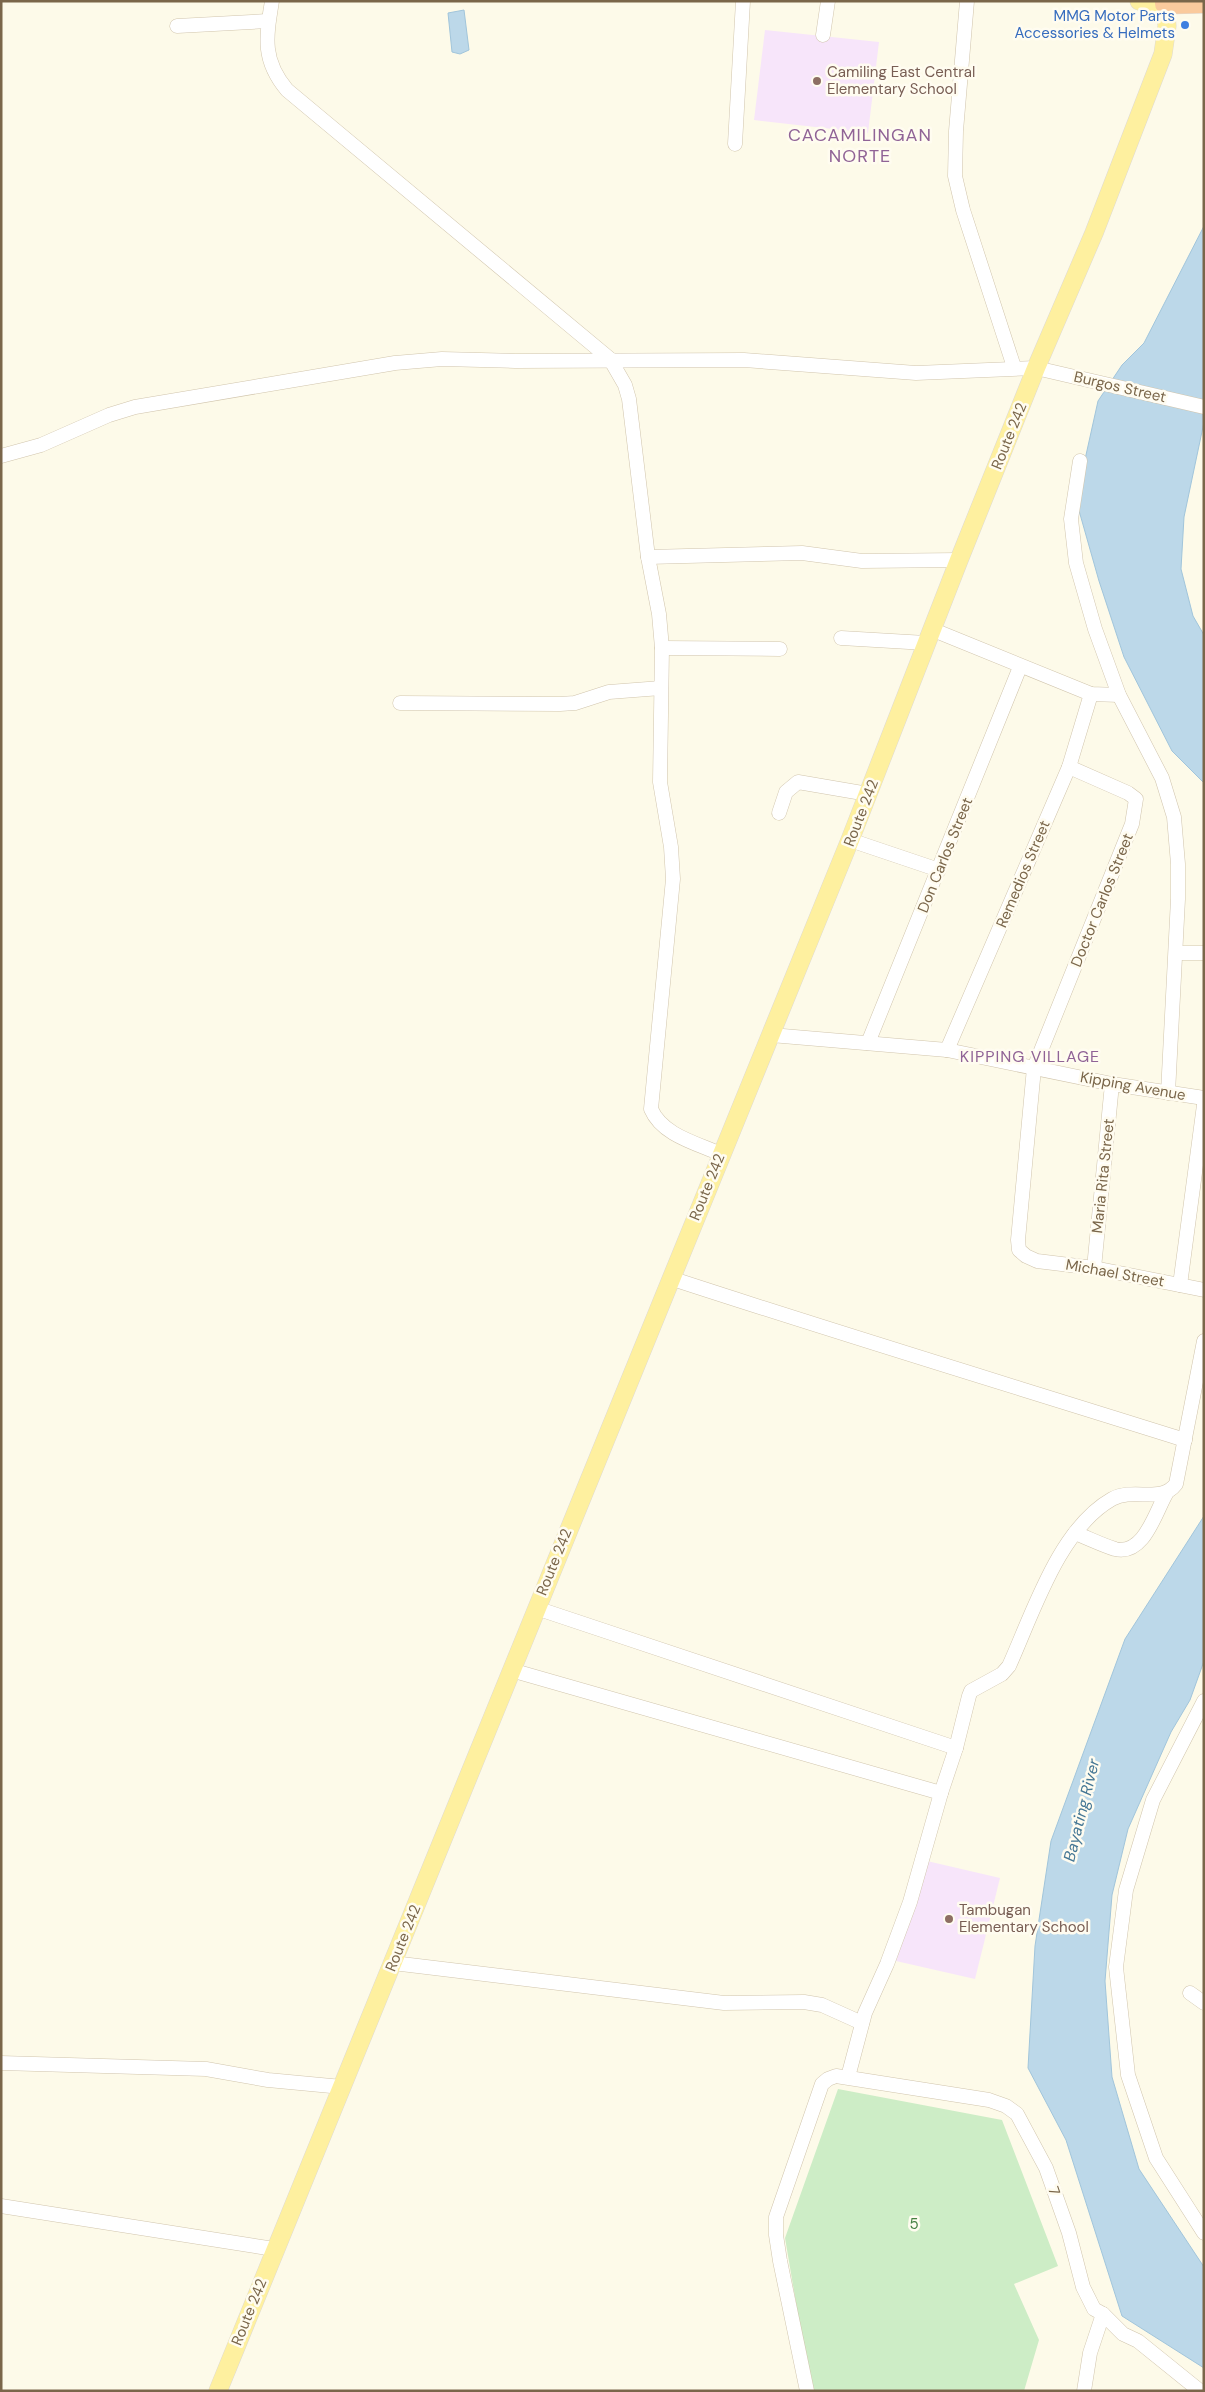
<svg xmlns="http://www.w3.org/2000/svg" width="1205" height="2392" font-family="'DM Sans',sans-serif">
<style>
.education{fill:#f7e5fa}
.green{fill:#cdedc6}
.water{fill:#bcd8e9;stroke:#a1c5db}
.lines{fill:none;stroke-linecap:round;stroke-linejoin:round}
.minor-casing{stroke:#d1c5ad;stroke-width:15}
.major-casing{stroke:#dfdad4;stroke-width:19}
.highway-casing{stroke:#dfdad4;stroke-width:21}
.minor{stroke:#fff;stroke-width:14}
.major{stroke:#fef09f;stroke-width:18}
.highway{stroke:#faca9d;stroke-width:20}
.shop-dot{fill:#3f7fe0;stroke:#fffcf0;stroke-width:2}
.education-dot{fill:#8d6e63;stroke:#fffcf0;stroke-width:2}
.labels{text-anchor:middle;stroke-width:5;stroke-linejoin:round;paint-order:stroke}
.shop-label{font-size:15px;fill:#366cbe;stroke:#fffcf0;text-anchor:end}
.education-label{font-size:15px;fill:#785e54;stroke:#fffcf0;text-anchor:start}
.street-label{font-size:15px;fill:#7a664a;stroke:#fffcf0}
.park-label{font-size:15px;fill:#468142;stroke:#fffcf0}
.neighbourhood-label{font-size:16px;letter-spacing:1px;fill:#906396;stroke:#fffcf0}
.water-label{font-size:16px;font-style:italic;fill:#457795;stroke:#fffcf0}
.quarter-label{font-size:18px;letter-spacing:1px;fill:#906396;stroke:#fffcf0}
</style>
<rect width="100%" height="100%" fill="#fdfae9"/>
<g class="education">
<path d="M765 30 879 42 868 133 754 120Z"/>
<path d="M927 1861 1000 1878 975 1979 896 1961Z"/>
</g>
<path class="green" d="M838 2089 1002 2120 1058 2266 1014 2284 1039 2340 1024 2391H811L785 2238Z"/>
<g class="water">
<path d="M464 10 469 50 460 54 452 52 448 13Z"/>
<path d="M1204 226V422L1184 517 1181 569 1193 616 1204 635V783L1172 751 1124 657 1099 581 1076 500 1098 401 1122 365 1144 343Z"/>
<path d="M1204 1516V1661L1190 1700 1171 1732 1128 1829 1112 1895 1105 1981 1112 2077 1139 2169 1204 2267V2368L1122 2316 1066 2140 1028 2068 1035 1946 1051 1841 1125 1639Z"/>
</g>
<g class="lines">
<defs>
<g id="minor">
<path d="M272 1C266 38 262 60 287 90L610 359 625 385 629 399 648 557 659 614 662 648 660 782 671 847 673 879 651 1109C662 1135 696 1143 721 1154"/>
<path d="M967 1 956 131 955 176 963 210 1014 367"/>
<path d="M177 26 268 21"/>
<path d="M823 35 828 1"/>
<path d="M735 144 743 1"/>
<path d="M1 456 41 445 109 415 135 407 395 363 442 359 515 361 744 360 916 373 1036 368 1204 407"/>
<path d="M1080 461 1071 519 1076 563 1095 629 1119 695 1162 778 1174 817 1178 864V899L1168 1093"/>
<path d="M648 557 802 553 862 561 959 560"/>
<path d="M931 629 1091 694 1119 695"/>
<path d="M841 638 926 643"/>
<path d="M662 648 780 649"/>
<path d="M400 703 560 704 575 703 609 692 661 688"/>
<path d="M1069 767 1128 793 1136 799 1132 824 1034 1068 1018 1240 1019 1250 1026 1256 1037 1261 1094 1268 1204 1290"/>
<path d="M779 813 786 792 798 782 868 794"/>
<path d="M850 840 939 870"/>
<path d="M1177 953H1204"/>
<path d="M771 1035 947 1050 1112 1084 1204 1098"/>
<path d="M868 1043 1020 667"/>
<path d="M947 1050 1069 767 1091 694"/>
<path d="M1094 1268 1112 1084"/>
<path d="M670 1278C841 1334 1013 1386 1185 1440"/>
<path d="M1180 1285 1204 1105"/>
<path d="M1075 1533C1088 1538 1102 1545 1115 1549 1144 1556 1155 1513 1166 1494"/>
<path d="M536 1608 956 1748"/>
<path d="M511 1670 941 1793"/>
<path d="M1204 1701 1153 1800 1126 1890 1116 1967 1128 2075 1156 2158 1204 2233"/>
<path d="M393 1963 724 2003 804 2002 822 2005 862 2023"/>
<path d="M1190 1993 1204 2003"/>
<path d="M1 2063 206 2069 268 2080 342 2087"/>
<path d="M848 2077 865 2013 887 1964 910 1902 941 1793 956 1748 969 1696 971 1691 1002 1674 1009 1666C1033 1613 1059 1529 1112 1499 1134 1487 1161 1504 1176 1484L1204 1341"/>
<path d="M1 2206 274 2249"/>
<path d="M807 2391 780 2261 776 2235V2217L822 2084 828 2079 836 2076 989 2100 1006 2106 1017 2114 1046 2168 1069 2233 1083 2287 1094 2309 1103 2314 1123 2334 1138 2341 1200 2391"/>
<path d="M1084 2391 1090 2353 1103 2314"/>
</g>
<path id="major" d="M218 2391 850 840 959 560 1036 368 1094 233 1163 54 1167 26 1165 4 1139 1"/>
<path id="highway" d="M1165 1V4L1204 3"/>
</defs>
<use href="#minor" class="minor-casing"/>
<use href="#major" class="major-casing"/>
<use href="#highway" class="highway-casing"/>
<use href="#minor" class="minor"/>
<use href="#major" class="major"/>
<use href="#highway" class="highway"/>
</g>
<circle class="shop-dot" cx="1185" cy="25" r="5"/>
<g class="education-dot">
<circle cx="817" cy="81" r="5"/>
<circle cx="949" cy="1919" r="5"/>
</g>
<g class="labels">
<g class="shop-label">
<text x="1175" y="21">MMG Motor Parts<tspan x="1175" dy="17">Accessories &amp; Helmets</tspan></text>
</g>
<g class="education-label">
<text x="827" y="77">Camiling East Central<tspan x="827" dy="17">Elementary School</tspan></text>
<text x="959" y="1915">Tambugan<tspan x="959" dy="17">Elementary School</tspan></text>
</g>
<g class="street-label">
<text transform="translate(1120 387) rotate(13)" y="5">Burgos Street</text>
<text transform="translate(1009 436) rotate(-68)" y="5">Route 242</text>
<text transform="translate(861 813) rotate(-69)" y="5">Route 242</text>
<text transform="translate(945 855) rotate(-68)" y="5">Don Carlos Street</text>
<text transform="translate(1023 874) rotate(-67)" y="5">Remedios Street</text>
<text transform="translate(1102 900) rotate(-68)" y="5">Doctor Carlos Street</text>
<text transform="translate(1133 1086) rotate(10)" y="5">Kipping Avenue</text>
<text transform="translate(1103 1176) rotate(-84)" y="5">Maria Rita Street</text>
<text transform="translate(707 1187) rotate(-68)" y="5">Route 242</text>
<text transform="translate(1115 1273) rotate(10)" y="5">Michael Street</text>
<text transform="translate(554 1562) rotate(-68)" y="5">Route 242</text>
<text transform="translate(403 1938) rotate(-68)" y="5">Route 242</text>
<text transform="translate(1054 2191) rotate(71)" y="5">7</text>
<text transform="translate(249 2312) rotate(-68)" y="5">Route 242</text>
</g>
<g class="park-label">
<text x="914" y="2229">5</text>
</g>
<g class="neighbourhood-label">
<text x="1030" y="1062">KIPPING VILLAGE</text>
</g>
<g class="water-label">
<text transform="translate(1081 1810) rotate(-76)" y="6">Bayating River</text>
</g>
<g class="quarter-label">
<text x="860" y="141">CACAMILINGAN<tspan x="860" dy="21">NORTE</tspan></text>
</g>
</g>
<rect width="1205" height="2392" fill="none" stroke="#7a664a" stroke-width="5"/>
</svg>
